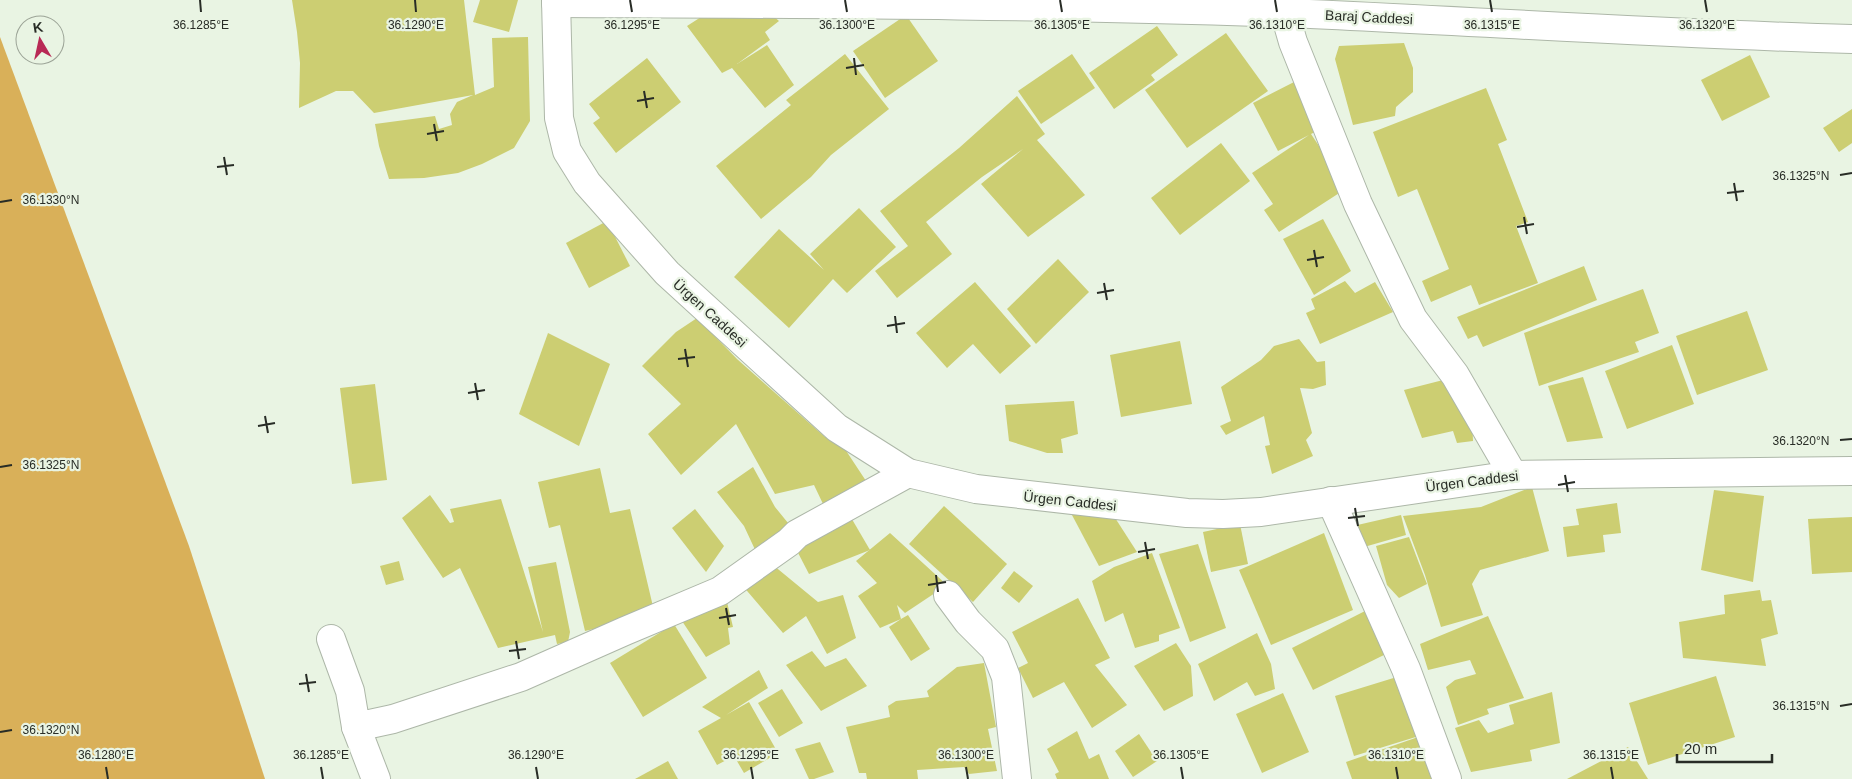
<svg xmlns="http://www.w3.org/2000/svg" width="1852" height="779" font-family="Helvetica,sans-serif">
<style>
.forest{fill:#d9b059}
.building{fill:#ccce72}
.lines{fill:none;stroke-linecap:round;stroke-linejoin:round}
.minor-casing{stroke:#adb7a8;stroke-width:30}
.minor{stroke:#fff;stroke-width:28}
.ticks{fill:none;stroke:#282c26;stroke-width:2}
.labels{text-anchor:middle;stroke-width:4.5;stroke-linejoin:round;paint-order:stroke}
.street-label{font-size:14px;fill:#282c26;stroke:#e9f4e3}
.ticks-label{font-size:12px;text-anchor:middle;fill:#282c26;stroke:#e9f4e3;stroke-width:4.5;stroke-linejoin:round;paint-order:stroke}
</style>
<rect width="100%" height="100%" fill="#e9f4e3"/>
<path class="forest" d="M0 37 189 546 265 779H0Z"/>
<g class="building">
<path d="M292 0H464L475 95 494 87 492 38 528 37 530 121 514 148 482 164 458 173 424 178 389 179 379 146 375 124 435 116 439 129 452 125 450 114 457 102 473 95 374 113 353 91H336L299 108 300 63 297 32Z"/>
<path d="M480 0H518L509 32 473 22Z"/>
<path d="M726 1 763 7 779 21 765 32 770 40 737 64 767 45 794 85 765 108 732 68 722 73 687 26Z"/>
<path d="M906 15 938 61 885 98 853 51Z"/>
<path d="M1157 26 1178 55 1151 75 1155 80 1114 109 1089 73Z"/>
<path d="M1226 33 1268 91 1187 148 1145 90Z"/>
<path d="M1404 43 1413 68V92L1396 107 1395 116 1353 125 1335 59 1339 46Z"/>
<path d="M845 54 889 109 831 155 811 177 761 219 716 166 791 105 786 100Z"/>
<path d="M1072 54 1095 88 1041 124 1018 91Z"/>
<path d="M1750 55 1770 97 1722 121 1701 80Z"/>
<path d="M647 58 681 102 616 153 593 123 600 118 589 104Z"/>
<path d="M1296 81 1321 129 1311 134 1347 188 1279 232 1264 210 1273 204 1252 173 1309 135 1278 151 1253 103Z"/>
<path d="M1486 88 1507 140 1498 144 1528 222 1516 226 1538 283 1479 305 1471 285 1431 302 1422 281 1449 269 1417 189 1398 197 1373 132Z"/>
<path d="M1017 96 1045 134 1037 140 1085 195 1028 237 981 184 1023 149 982 177 926 222 952 254 897 298 875 271 908 246 880 211 959 148Z"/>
<path d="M1852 109V143L1839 152 1823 128Z"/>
<path d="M1221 143 1250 181 1180 235 1151 198Z"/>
<path d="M859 208 896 247 847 293 833 279 789 328 734 277 779 229 824 270 810 254Z"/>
<path d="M1323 219 1351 271 1314 295 1283 239Z"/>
<path d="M607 221 630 266 589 288 566 243Z"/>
<path d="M1058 259 1089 292 1036 344 1007 309Z"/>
<path d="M1584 266 1597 300 1483 347 1477 335 1468 339 1457 317Z"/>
<path d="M1345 281 1355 293 1375 282 1393 312 1320 344 1306 313 1315 309 1311 299Z"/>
<path d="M975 282 1031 346 1000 374 973 344 947 368 916 333Z"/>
<path d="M1643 289 1659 333 1635 342 1639 352 1539 386 1524 333Z"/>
<path d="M1747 311 1768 370 1697 395 1676 336Z"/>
<path d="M697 318 737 359 825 437 835 434 872 490 824 506 814 485 775 494 736 424 681 475 648 434 681 404 642 366 676 332Z"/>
<path d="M548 333 610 364 579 446 519 414Z"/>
<path d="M1299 339 1317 362 1325 361 1326 385 1313 389 1300 388 1312 433 1306 440 1313 456 1272 474 1265 446 1270 445 1264 416 1226 435 1220 426 1231 421 1221 387 1261 360 1274 346Z"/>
<path d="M1180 341 1192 404 1121 417 1110 355Z"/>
<path d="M1672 345 1694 404 1627 429 1605 371Z"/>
<path d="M1583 377 1603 438 1567 442 1548 386Z"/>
<path d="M1451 378 1472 418 1473 441 1457 443 1453 431 1422 438 1404 390Z"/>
<path d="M375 384 387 480 352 484 340 388Z"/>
<path d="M1074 401 1078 434 1061 439 1063 453H1047L1009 441 1005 405Z"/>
<path d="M753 467 775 507 797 534 758 556 744 526 717 492Z"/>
<path d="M600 468 610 513 630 509 655 615 585 631 560 525 549 528 538 482Z"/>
<path d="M1532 487 1549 551 1480 570 1472 584 1483 615 1441 627 1425 575 1403 516 1481 507Z"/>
<path d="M1714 490 1764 496 1753 582 1701 570Z"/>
<path d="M430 495 450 523 454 522 450 509 501 499 543 632 528 567 556 562 570 632 568 642 557 644 555 635 498 648 460 568 443 578 402 518Z"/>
<path d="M1617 503 1621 533 1603 535 1605 552 1567 557 1563 527 1579 525 1576 509Z"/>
<path d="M944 506 1007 564 973 602 909 544Z"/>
<path d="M695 509 724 546 706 572 672 528Z"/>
<path d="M846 509 870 550 809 574 795 547Z"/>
<path d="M1110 510 1137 552 1099 566 1072 515Z"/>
<path d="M1401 515 1406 535 1364 547 1353 526Z"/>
<path d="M1852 517V572L1812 574 1808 519Z"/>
<path d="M1240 524 1248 564 1211 572 1203 532Z"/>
<path d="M890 533 947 585 905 613 897 605 901 619 908 615 930 649 911 661 889 627 901 619 880 628 858 596 877 583 856 561Z"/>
<path d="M1324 533 1353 610 1271 645 1239 570Z"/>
<path d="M1409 537 1427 584 1399 598 1387 585 1376 546Z"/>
<path d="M1198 544 1226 628 1190 642 1159 554Z"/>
<path d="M1152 553 1180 628 1159 635V641L1135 648 1123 613 1105 622 1092 581 1114 567Z"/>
<path d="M399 561 404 580 386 585 380 566Z"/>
<path d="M773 565 818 602 843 595 856 638 827 654 806 616 783 633 742 585Z"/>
<path d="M1014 571 1033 586 1019 603 1001 588Z"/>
<path d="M1760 590 1762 601 1771 600 1778 634 1761 639 1766 666 1683 658 1679 622 1725 614 1724 595Z"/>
<path d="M1078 598 1110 658 1095 665 1127 705 1092 728 1064 682 1033 698 1018 668 1028 663 1012 632Z"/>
<path d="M727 602 733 627 728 628 730 644 706 657 682 621Z"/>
<path d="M1367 610 1388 653 1313 690 1292 648Z"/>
<path d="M1488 616 1524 698 1487 709 1489 714 1458 725 1446 687 1455 680 1476 674 1470 660 1428 670 1420 644Z"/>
<path d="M674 624 707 678 643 717 610 663Z"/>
<path d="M1257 633 1271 664 1275 689 1255 696 1247 682 1214 701 1198 664Z"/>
<path d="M1176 643 1191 666 1193 696 1164 711 1134 666Z"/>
<path d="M812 651 825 667 846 658 867 686 821 711 786 665Z"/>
<path d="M984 663 996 727 988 729 997 771 969 774 964 767 917 770 918 779H867L866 773H859L846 727 890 717 888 706 896 701 929 697 927 691 957 667Z"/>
<path d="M759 670 768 688 726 715 749 702 778 753 744 773 734 756 717 765 698 731 721 718 702 707Z"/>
<path d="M1400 676 1419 736 1354 756 1335 696Z"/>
<path d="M1716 676 1735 737 1648 765 1629 703Z"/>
<path d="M782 689 803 723 779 737 758 703Z"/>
<path d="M1552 692 1560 743 1530 750 1532 761 1471 772 1455 728 1479 720 1488 733 1514 724 1509 705Z"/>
<path d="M1283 693 1309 752 1262 773 1236 714Z"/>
<path d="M1077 731 1089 759 1099 754 1109 779H1057L1055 774 1059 772 1047 749Z"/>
<path d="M1139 734 1157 761 1133 777 1115 751Z"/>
<path d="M1421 736 1435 779H1352L1346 762Z"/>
<path d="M820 742 834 772 814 779H809L795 749Z"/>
<path d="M1628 747 1648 779H1567Z"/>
<path d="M668 761 678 779H635Z"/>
</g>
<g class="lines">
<defs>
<g id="minor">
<path d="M556 0 559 118 567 151 587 183 667 273 837 428 908 473 976 489 1187 513 1223 514 1261 512 1513 475 1852 471"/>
<path d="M1281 0 1293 42 1358 204 1413 319 1455 375 1513 475"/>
<path d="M556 3C799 4 1043 4 1286 13 1475 21 1663 34 1852 39"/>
<path d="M1331 501 1406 669 1447 779"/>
<path d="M948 595 968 622 995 649 1006 677 1017 779"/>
<path d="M331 639 350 691 356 727 393 719 521 677 625 631 720 591 789 542 797 534 908 473"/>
<path d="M356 727 376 779"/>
</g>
</defs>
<use href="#minor" class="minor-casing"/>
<use href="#minor" class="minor"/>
</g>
<path class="ticks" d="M200 0 201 12M415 0 416 12M630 0 632 12M845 0 847 12M1060 0 1062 12M1275 0 1277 12M1490 0 1492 12M1705 0 1707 12M854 58 856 75M846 68 864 65M644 91 647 108M637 101 654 98M434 124 437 141M427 134 444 131M224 157 227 175M217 167 234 165M1840 175 1852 173M1734 183 1737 201M1727 193 1744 191M0 202 12 200M1524 217 1527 234M1517 227 1534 224M1314 250 1317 267M1307 260 1324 257M1104 283 1107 300M1097 293 1114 290M895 316 897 333M887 326 905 323M685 349 688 367M678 359 695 357M475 383 478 400M468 393 485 390M265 416 268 433M258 426 275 423M1840 440 1852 439M0 467 12 465M1565 475 1568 492M1558 485 1575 482M1355 508 1358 526M1348 518 1365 516M1145 542 1148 559M1138 552 1155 549M936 575 938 592M928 585 946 582M726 608 729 625M719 618 736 615M516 641 519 659M509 651 526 649M306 674 309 692M299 684 316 682M1840 706 1852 704M0 732 12 730M106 767 108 779M321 767 323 779M536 767 538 779M751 767 753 779M966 767 968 779M1181 767 1183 779M1396 767 1398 779M1611 767 1613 779"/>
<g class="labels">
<g class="street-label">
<text transform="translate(1369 17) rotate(3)" y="5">Baraj Caddesi</text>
<text transform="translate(710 313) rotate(42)" y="5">Ürgen Caddesi</text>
<text transform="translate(1472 481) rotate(-7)" y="5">Ürgen Caddesi</text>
<text transform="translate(1070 501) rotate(6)" y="5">Ürgen Caddesi</text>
</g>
</g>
<g class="ticks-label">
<text x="201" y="29">36.1285°E</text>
<text x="416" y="29">36.1290°E</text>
<text x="632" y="29">36.1295°E</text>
<text x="847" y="29">36.1300°E</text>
<text x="1062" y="29">36.1305°E</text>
<text x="1277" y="29">36.1310°E</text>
<text x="1492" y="29">36.1315°E</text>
<text x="1707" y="29">36.1320°E</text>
<text x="1801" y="180">36.1325°N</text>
<text x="51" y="204">36.1330°N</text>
<text x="1801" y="445">36.1320°N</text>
<text x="51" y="469">36.1325°N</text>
<text x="1801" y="710">36.1315°N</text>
<text x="51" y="734">36.1320°N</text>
<text x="106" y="759">36.1280°E</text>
<text x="321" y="759">36.1285°E</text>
<text x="536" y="759">36.1290°E</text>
<text x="751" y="759">36.1295°E</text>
<text x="966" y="759">36.1300°E</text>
<text x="1181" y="759">36.1305°E</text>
<text x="1396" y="759">36.1310°E</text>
<text x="1611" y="759">36.1315°E</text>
</g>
<g transform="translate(40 40) rotate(351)"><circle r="24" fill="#e9f4e3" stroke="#9ca497"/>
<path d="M0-4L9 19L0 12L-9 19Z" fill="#b82955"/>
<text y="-8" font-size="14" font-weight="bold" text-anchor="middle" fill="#282c26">K</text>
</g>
<path d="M1677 754v8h95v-8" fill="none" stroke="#282c26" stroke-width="2.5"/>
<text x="1684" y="754" font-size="15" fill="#282c26" stroke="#e9f4e3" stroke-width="4" paint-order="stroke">20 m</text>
</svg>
